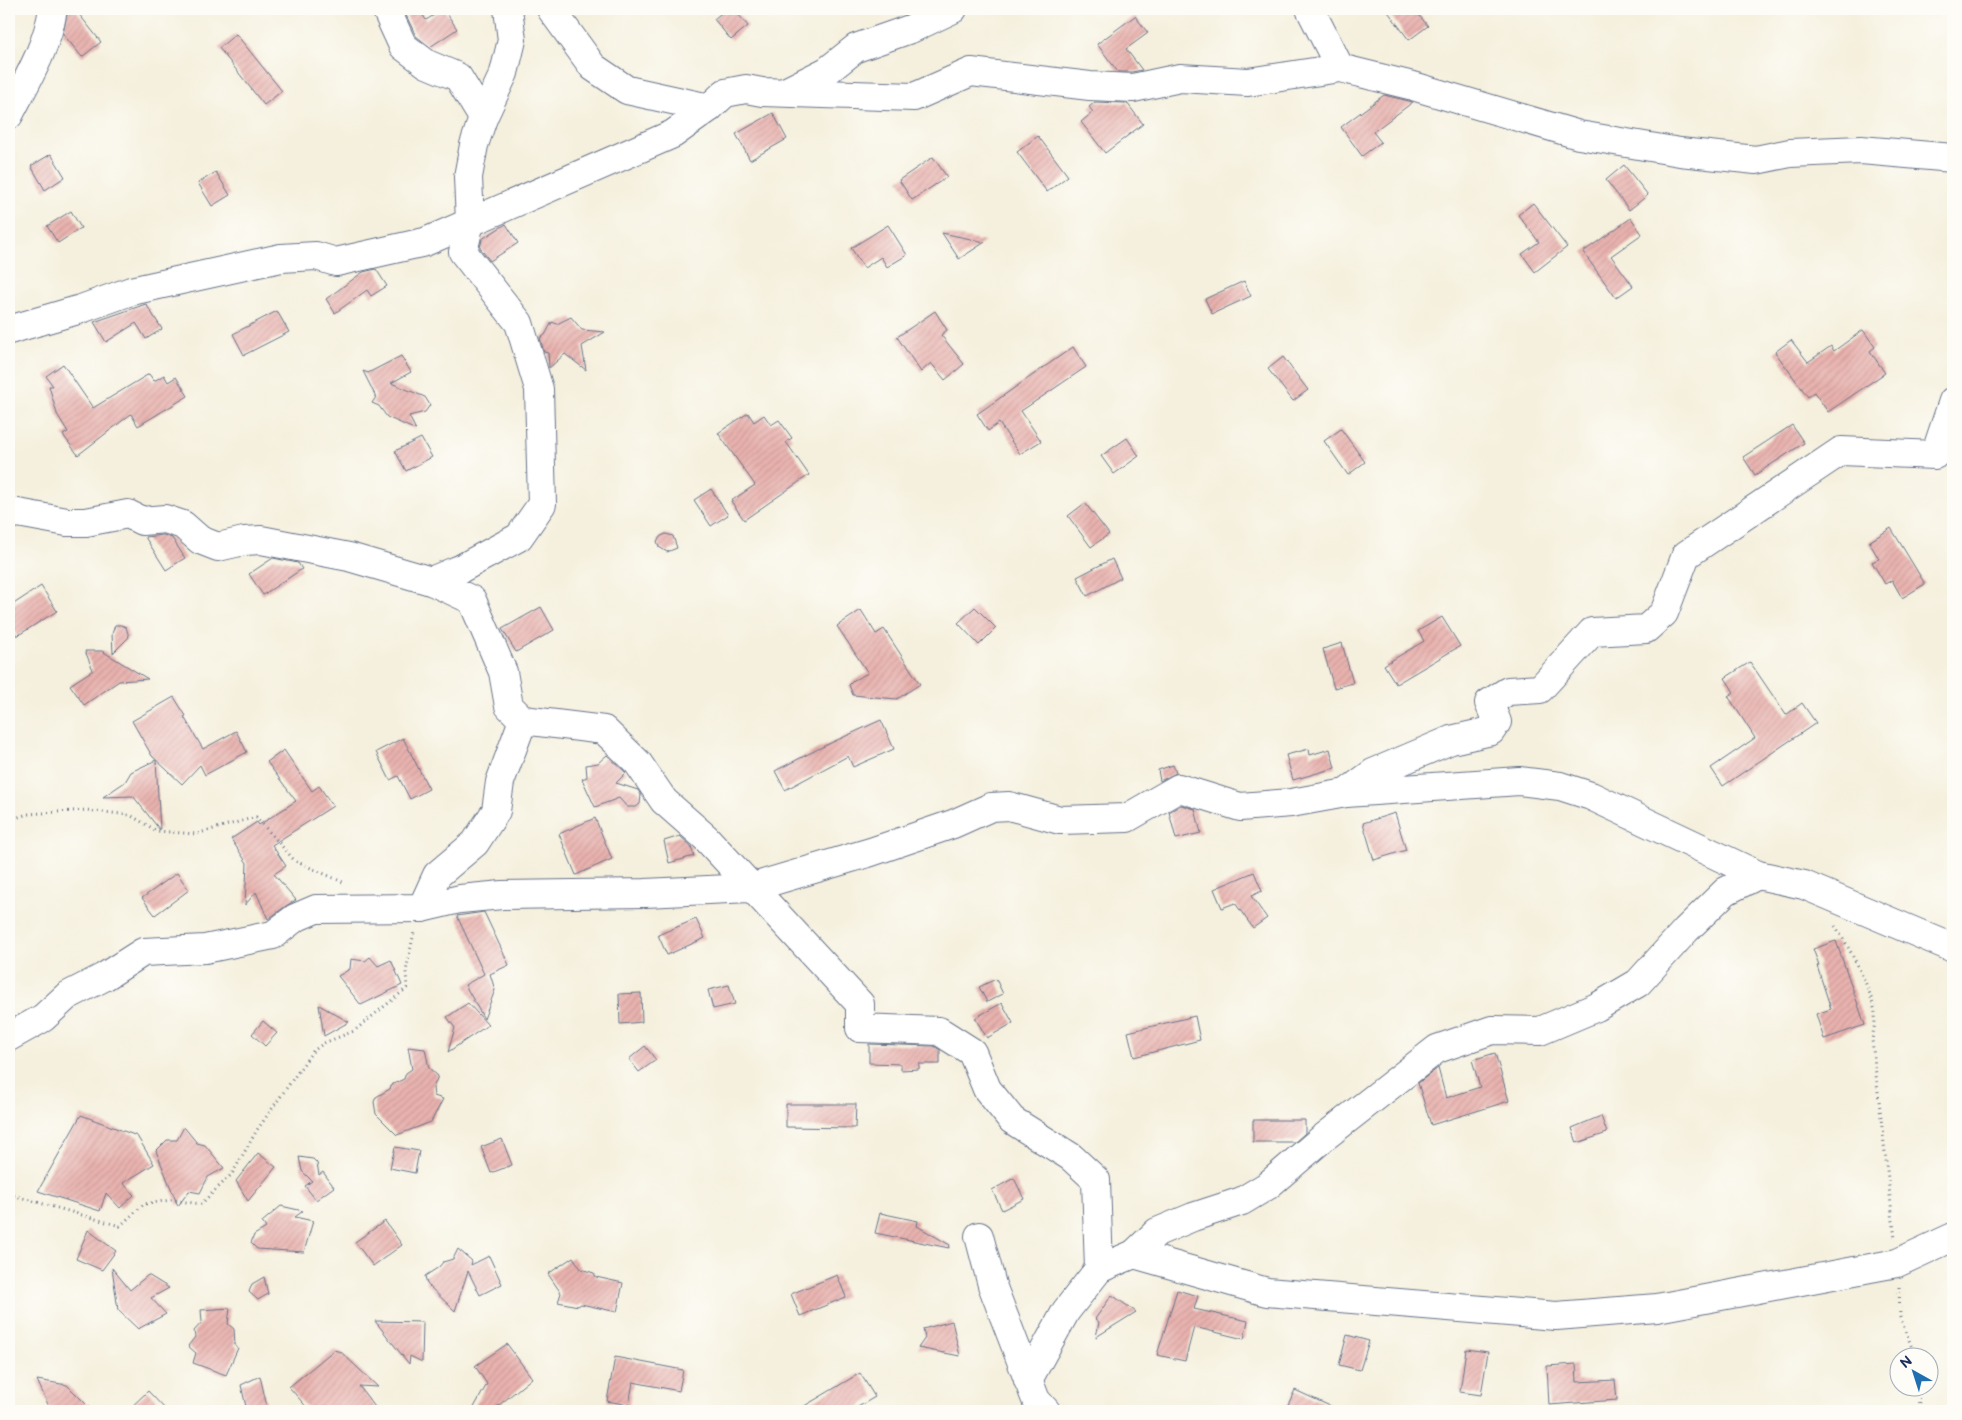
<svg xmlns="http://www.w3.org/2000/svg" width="1962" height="1420" font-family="'Balsamiq Sans',sans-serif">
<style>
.building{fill:url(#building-hatch)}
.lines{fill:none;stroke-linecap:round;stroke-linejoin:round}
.minor-casing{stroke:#67738a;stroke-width:30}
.path{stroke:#67738a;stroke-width:3;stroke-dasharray:1 4;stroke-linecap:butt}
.minor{stroke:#fff;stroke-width:28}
</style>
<defs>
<pattern id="building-hatch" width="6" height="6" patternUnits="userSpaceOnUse" patternTransform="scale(1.25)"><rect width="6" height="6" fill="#e9b2ae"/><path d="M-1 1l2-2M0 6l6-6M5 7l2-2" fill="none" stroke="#c79998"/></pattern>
</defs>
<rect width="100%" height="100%" fill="#fdfcf7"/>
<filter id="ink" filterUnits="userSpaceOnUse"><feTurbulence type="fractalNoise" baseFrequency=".02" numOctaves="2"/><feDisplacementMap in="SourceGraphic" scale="10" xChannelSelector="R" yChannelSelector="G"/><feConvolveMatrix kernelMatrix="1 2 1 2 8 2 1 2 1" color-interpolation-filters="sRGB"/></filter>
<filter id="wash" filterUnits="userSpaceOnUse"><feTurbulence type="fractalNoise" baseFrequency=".0096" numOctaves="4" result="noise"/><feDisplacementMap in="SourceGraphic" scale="20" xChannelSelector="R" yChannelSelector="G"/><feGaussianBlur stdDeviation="1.12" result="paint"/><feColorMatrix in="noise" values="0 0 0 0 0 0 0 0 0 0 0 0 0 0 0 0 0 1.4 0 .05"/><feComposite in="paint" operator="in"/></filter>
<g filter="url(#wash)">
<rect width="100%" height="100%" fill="#f5f0dd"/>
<g id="blocks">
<g class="building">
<path d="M68 9H75L101 42 82 57 63 34Z"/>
<path d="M403 9H419L426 20 444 9 457 29 430 47 416 36Z"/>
<path d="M726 9H734L748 26 731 40 714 19Z"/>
<path d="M1386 9H1414L1428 26 1409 40Z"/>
<path d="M1135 16 1148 33 1126 49 1142 70 1132 72H1118L1097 44Z"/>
<path d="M236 34 282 91 264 105 219 48Z"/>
<path d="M1384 95 1413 102 1373 132 1381 142 1362 156 1341 127Z"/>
<path d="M1095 102 1127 103 1143 124 1105 153 1081 122 1093 112 1089 107Z"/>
<path d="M773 113 787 139 750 160 736 134Z"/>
<path d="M1038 136 1068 176 1047 192 1017 152Z"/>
<path d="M51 154 65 177 45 190 31 166Z"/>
<path d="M933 157 947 177 912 200 899 180Z"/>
<path d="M1624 165 1648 195 1629 210 1606 180Z"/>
<path d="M216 172 230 195 212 206 198 183Z"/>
<path d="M1533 203 1567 247 1535 272 1522 254 1539 242 1518 215Z"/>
<path d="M71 211 81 228 58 243 47 226Z"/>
<path d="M1631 218 1642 234 1611 256 1633 286 1616 298 1583 252Z"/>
<path d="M506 224 518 243 490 261 480 248 482 239Z"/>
<path d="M888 225 907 255 887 267 881 257 864 268 851 248Z"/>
<path d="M942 233 985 242 959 259Z"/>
<path d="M376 269 387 286 371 296 367 290 335 313 326 299 363 272Z"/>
<path d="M1244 281 1251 296 1212 314 1205 299Z"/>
<path d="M146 304 162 329 146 339 136 323 106 342 94 322Z"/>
<path d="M277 311 289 332 244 355 233 334Z"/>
<path d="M935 311 947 330 941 335 964 364 945 380 931 363 921 372 897 337Z"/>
<path d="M571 317 582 330 605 332 582 346 586 370 565 354 549 368 548 353 544 352 540 338 545 335 552 322 557 324Z"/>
<path d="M1863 330 1875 347 1870 351 1885 373 1828 412 1814 392 1808 397 1775 352 1791 340 1808 362 1831 346 1834 351Z"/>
<path d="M1073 347 1086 367 1021 411 1041 441 1020 454 999 423 988 431 977 414Z"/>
<path d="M401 356 411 372 391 383 425 397 430 405 425 412 409 416 416 430 387 417 379 406 372 403 376 397 363 371 368 373Z"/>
<path d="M1283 357 1308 390 1293 401 1268 369Z"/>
<path d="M63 364 93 408 149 374 154 381 164 375 168 382 176 377 188 396 138 426 131 414 78 455 63 435 68 432 57 414 49 386H53L46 376Z"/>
<path d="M748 413 754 422 764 415 771 425 779 420 792 438 786 442 809 475 744 520 731 501 755 485 718 433Z"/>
<path d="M1792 425 1804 443 1755 475 1743 457Z"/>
<path d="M1341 429 1365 462 1348 475 1324 441Z"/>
<path d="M421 438 432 457 406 471 395 451Z"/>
<path d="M1127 438 1139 456 1114 474 1101 456Z"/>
<path d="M711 489 728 515 711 526 694 500Z"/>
<path d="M1085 503 1109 534 1091 547 1068 516Z"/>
<path d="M1891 528 1925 584 1902 598 1892 580 1885 584 1872 562 1879 559 1869 542Z"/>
<path d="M666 534 673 536 677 548 667 552 659 547 657 541 661 536Z"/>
<path d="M163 535 172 538 185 558 166 570 145 537Z"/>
<path d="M273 558 298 563 302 569 263 595 249 574Z"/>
<path d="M1112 559 1121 578 1087 596 1077 577Z"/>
<path d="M41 586 57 611 17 636 9 622V607Z"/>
<path d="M541 607 554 630 516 652 502 629Z"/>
<path d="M975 607 996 628 979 645 958 623Z"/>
<path d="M861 610 876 634 884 629 920 684 897 699 853 695 849 685 854 680 868 673 837 626Z"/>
<path d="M1442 617 1460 646 1396 684 1384 665 1424 641 1418 631Z"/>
<path d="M115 625H121L126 627 129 637 113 653 112 634Z"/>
<path d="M1342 643 1353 683 1334 688 1323 649Z"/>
<path d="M85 651H102L148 679 119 681 84 705 70 685 93 670Z"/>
<path d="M1750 662 1786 715 1802 703 1816 723 1723 786 1711 768 1755 738 1728 696 1734 692 1725 678Z"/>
<path d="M174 697 186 716 184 717 203 749 236 731 247 752 205 775 200 765 182 784 152 756 132 721Z"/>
<path d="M881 720 894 749 853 767 848 756 785 790 775 771 822 747Z"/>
<path d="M403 738 429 789 410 799 398 776 390 780 376 752Z"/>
<path d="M1309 749 1310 755 1330 749 1335 768 1293 780 1286 755Z"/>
<path d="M284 750 312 791 319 786 333 806 272 845 286 866 274 874 296 900 286 906 268 919 256 892 245 905 247 863 231 839 257 822 259 825 296 801 267 762Z"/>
<path d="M607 755 626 773 616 783 638 790 641 795 640 804 636 807H627L619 798 595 807 582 779 587 777 586 765 598 763Z"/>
<path d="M156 760 160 830 133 796 103 797 125 782 131 772Z"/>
<path d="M1173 765 1176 773 1160 781 1158 770Z"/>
<path d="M1181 805 1195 809 1201 833 1176 839 1169 812Z"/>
<path d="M1395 813 1406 850 1374 860 1363 823Z"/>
<path d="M595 818 612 859 576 875 559 834Z"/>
<path d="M680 836 691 846 694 856 669 863 664 841Z"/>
<path d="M1254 872 1262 891 1251 896 1267 918 1253 928 1235 903 1222 908 1214 889Z"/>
<path d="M177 873 189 890 155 915 142 898Z"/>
<path d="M484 912 509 965 490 974 495 990 484 1019 465 985 484 974 457 916Z"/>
<path d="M696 919 705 938 667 955 658 935Z"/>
<path d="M1836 941 1865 1025 1824 1039 1816 1014 1831 1009 1817 966 1819 965 1813 949Z"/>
<path d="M370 957 378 966 391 960 402 985 361 1005 338 976 350 969 351 959 365 961Z"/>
<path d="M996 979 1003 994 987 1002 979 987Z"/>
<path d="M729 985 735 1004 713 1009 708 990Z"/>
<path d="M641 993 642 1022 620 1024 619 994Z"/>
<path d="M468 1003 488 1025 448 1052 455 1028 447 1017Z"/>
<path d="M1002 1003 1013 1023 987 1038 975 1018Z"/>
<path d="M319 1005 349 1022 324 1036Z"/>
<path d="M1195 1016 1200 1040 1134 1057 1128 1032Z"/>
<path d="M263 1021 277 1033 265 1046 252 1034Z"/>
<path d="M869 1044 934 1046 940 1050V1064H919V1069L901 1070V1064L869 1063Z"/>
<path d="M645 1046 656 1060 639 1072 629 1059Z"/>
<path d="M408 1047 425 1049 429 1068 438 1076 433 1088 434 1096 443 1099 431 1122 397 1135 376 1114 374 1102 376 1097 390 1089 391 1085 404 1079 406 1073 412 1069Z"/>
<path d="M1495 1053 1509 1101 1431 1125 1418 1083 1438 1068 1446 1098 1480 1087 1472 1060Z"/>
<path d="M786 1104H856L855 1128 786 1127Z"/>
<path d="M81 1115 137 1136 154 1164 123 1183 134 1195 120 1208 106 1193 100 1211 38 1191Z"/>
<path d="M1601 1116 1607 1133 1577 1143 1572 1128Z"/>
<path d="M1253 1120H1305V1133L1295 1142H1253Z"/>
<path d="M184 1127 197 1143 205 1145 224 1168 208 1177 200 1193 189 1191 178 1206 156 1151 167 1140H177Z"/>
<path d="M502 1139 512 1165 491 1173 481 1147Z"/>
<path d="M395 1147 419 1151 415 1173 390 1168Z"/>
<path d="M258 1153 276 1167 248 1201 236 1181Z"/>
<path d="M299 1157 313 1159 317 1163 319 1175 323 1172 334 1187 316 1200 305 1186 312 1181 302 1171Z"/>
<path d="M1014 1178 1024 1199 1002 1210 992 1190Z"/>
<path d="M281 1206 303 1211 295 1217 313 1221 304 1252 257 1249 251 1243 254 1235 266 1228 262 1222Z"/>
<path d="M880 1213 918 1221 917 1226 950 1245 949 1248 875 1233Z"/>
<path d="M385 1221 402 1245 373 1266 355 1242Z"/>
<path d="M88 1230 116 1251 102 1270 76 1259Z"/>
<path d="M458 1249 472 1261 471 1265 489 1256 502 1284 480 1295 468 1271 455 1311 427 1284 425 1276 439 1267 443 1262 453 1259Z"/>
<path d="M573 1257 581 1269 594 1273 596 1277 623 1283 617 1312 581 1304 578 1306 558 1302 561 1293 548 1274Z"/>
<path d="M112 1268 130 1290 148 1275 169 1288 151 1298 166 1314 138 1329 118 1310Z"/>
<path d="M837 1275 846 1297 800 1316 791 1294Z"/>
<path d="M264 1277 268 1294 258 1300 249 1292 252 1284Z"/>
<path d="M1177 1290 1198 1296 1194 1309 1248 1321 1244 1339 1194 1327 1185 1361 1157 1355Z"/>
<path d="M1112 1295 1136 1312 1096 1337 1099 1322 1095 1319Z"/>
<path d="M230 1308 228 1324 234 1329 235 1346 238 1348 226 1375 193 1363 196 1353 188 1346 195 1337 194 1331 202 1322 201 1310Z"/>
<path d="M375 1321 423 1322 422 1362 410 1356 409 1364Z"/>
<path d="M952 1321 960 1356 918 1348 925 1338 923 1329Z"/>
<path d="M1347 1335 1369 1341 1360 1370 1339 1365Z"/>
<path d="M507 1344 532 1378 492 1411H472L487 1384 475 1366Z"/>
<path d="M1466 1349 1488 1352 1481 1395 1460 1392Z"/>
<path d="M334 1350 341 1352 378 1387 359 1386 378 1411H310L289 1387Z"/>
<path d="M615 1357 683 1370 679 1391 633 1382 629 1405 607 1401Z"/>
<path d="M1576 1364 1577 1382 1615 1380 1617 1400 1549 1405 1547 1366Z"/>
<path d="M860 1373 875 1397 851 1411H796Z"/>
<path d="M260 1376 268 1411H247L241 1385Z"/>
<path d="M37 1380 67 1385 93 1411H51Z"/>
<path d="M1295 1390 1341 1411H1285Z"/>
<path d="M148 1391 167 1411H127Z"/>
</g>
</g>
</g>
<g filter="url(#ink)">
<use href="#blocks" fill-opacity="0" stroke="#67738a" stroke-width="1"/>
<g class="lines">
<defs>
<g id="minor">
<path d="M386 9 403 46 427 64 458 77 483 118 474 145 468 177 470 222 463 252 519 323 539 389 542 504 519 537 462 568 431 581"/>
<path d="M551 9 593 67 627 90 709 108"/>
<path d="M1310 9 1340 68"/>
<path d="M787 91 827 71 856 48 913 28 953 9"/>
<path d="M9 115C27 80 47 48 53 9"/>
<path d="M483 118 504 73 512 40 508 9"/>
<path d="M9 330 81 309 131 291 281 258 316 256 336 262 425 242 673 134 709 108 725 93 746 89 762 92 914 97 971 72 1090 86 1133 88 1180 78 1248 82 1340 68 1413 86 1579 135 1680 152 1756 160 1790 153 1861 150 1953 158"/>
<path d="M9 515 18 513 67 522H86L128 514 142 521 165 519 183 525 200 540 218 547 244 541 261 540 349 557 431 581 472 600 503 672 509 706 523 720 500 782 496 811 475 843 437 875 422 908"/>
<path d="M523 720 604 730 638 763 664 801 706 838 860 1004V1028L939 1031 972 1052 987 1089 1012 1120 1071 1157 1096 1180 1099 1269"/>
<path d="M1346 793 1519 781 1560 786 1591 796 1758 875 1804 885 1953 948"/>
<path d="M9 1037 43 1018 67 996 104 977 143 952 205 949 273 935 295 918 316 909 422 908 460 899 502 895 645 893 750 888 871 852 953 824 991 807 1009 806 1060 820 1127 818 1179 788 1240 807 1291 803 1346 793 1373 773 1451 740 1491 731 1497 722 1489 703 1508 691 1540 689 1592 632 1646 629 1664 613 1686 555 1841 451 1935 455 1953 401"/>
<path d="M979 1236 992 1285 1036 1400 1046 1411"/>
<path d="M1134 1254 1157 1232 1193 1217 1242 1201 1267 1186 1323 1138 1437 1049 1492 1030 1540 1031 1597 1007 1638 983 1686 930 1726 891 1758 875"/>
<path d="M1028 1380 1066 1311 1099 1269 1134 1254 1267 1292 1556 1316 1657 1308 1897 1263 1953 1237"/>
</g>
</defs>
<use href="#minor" class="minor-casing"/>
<g class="path">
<path d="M9 820 28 814 86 810 130 815 157 831 196 834 256 817 295 861 345 883"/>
<path d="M1835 926C1848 944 1872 991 1875 1013 1876 1022 1873 1032 1872 1040L1895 1239"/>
<path d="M9 1194 120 1226 144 1204 171 1200 201 1204 232 1174 257 1130 312 1052 324 1043 354 1031 407 988 406 971 414 932"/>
<path d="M1899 1287 1900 1317 1916 1358"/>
<path d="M1919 1388 1920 1411"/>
</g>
<use href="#minor" class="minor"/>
</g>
</g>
<rect width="1962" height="1420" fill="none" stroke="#fdfcf7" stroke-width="30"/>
<g transform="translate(1914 1372) rotate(321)"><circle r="24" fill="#fdfcf7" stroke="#a3aaba"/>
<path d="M0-4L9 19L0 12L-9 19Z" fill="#1f6fb2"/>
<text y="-8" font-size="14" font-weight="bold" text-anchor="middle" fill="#1b2f5e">N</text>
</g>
</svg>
